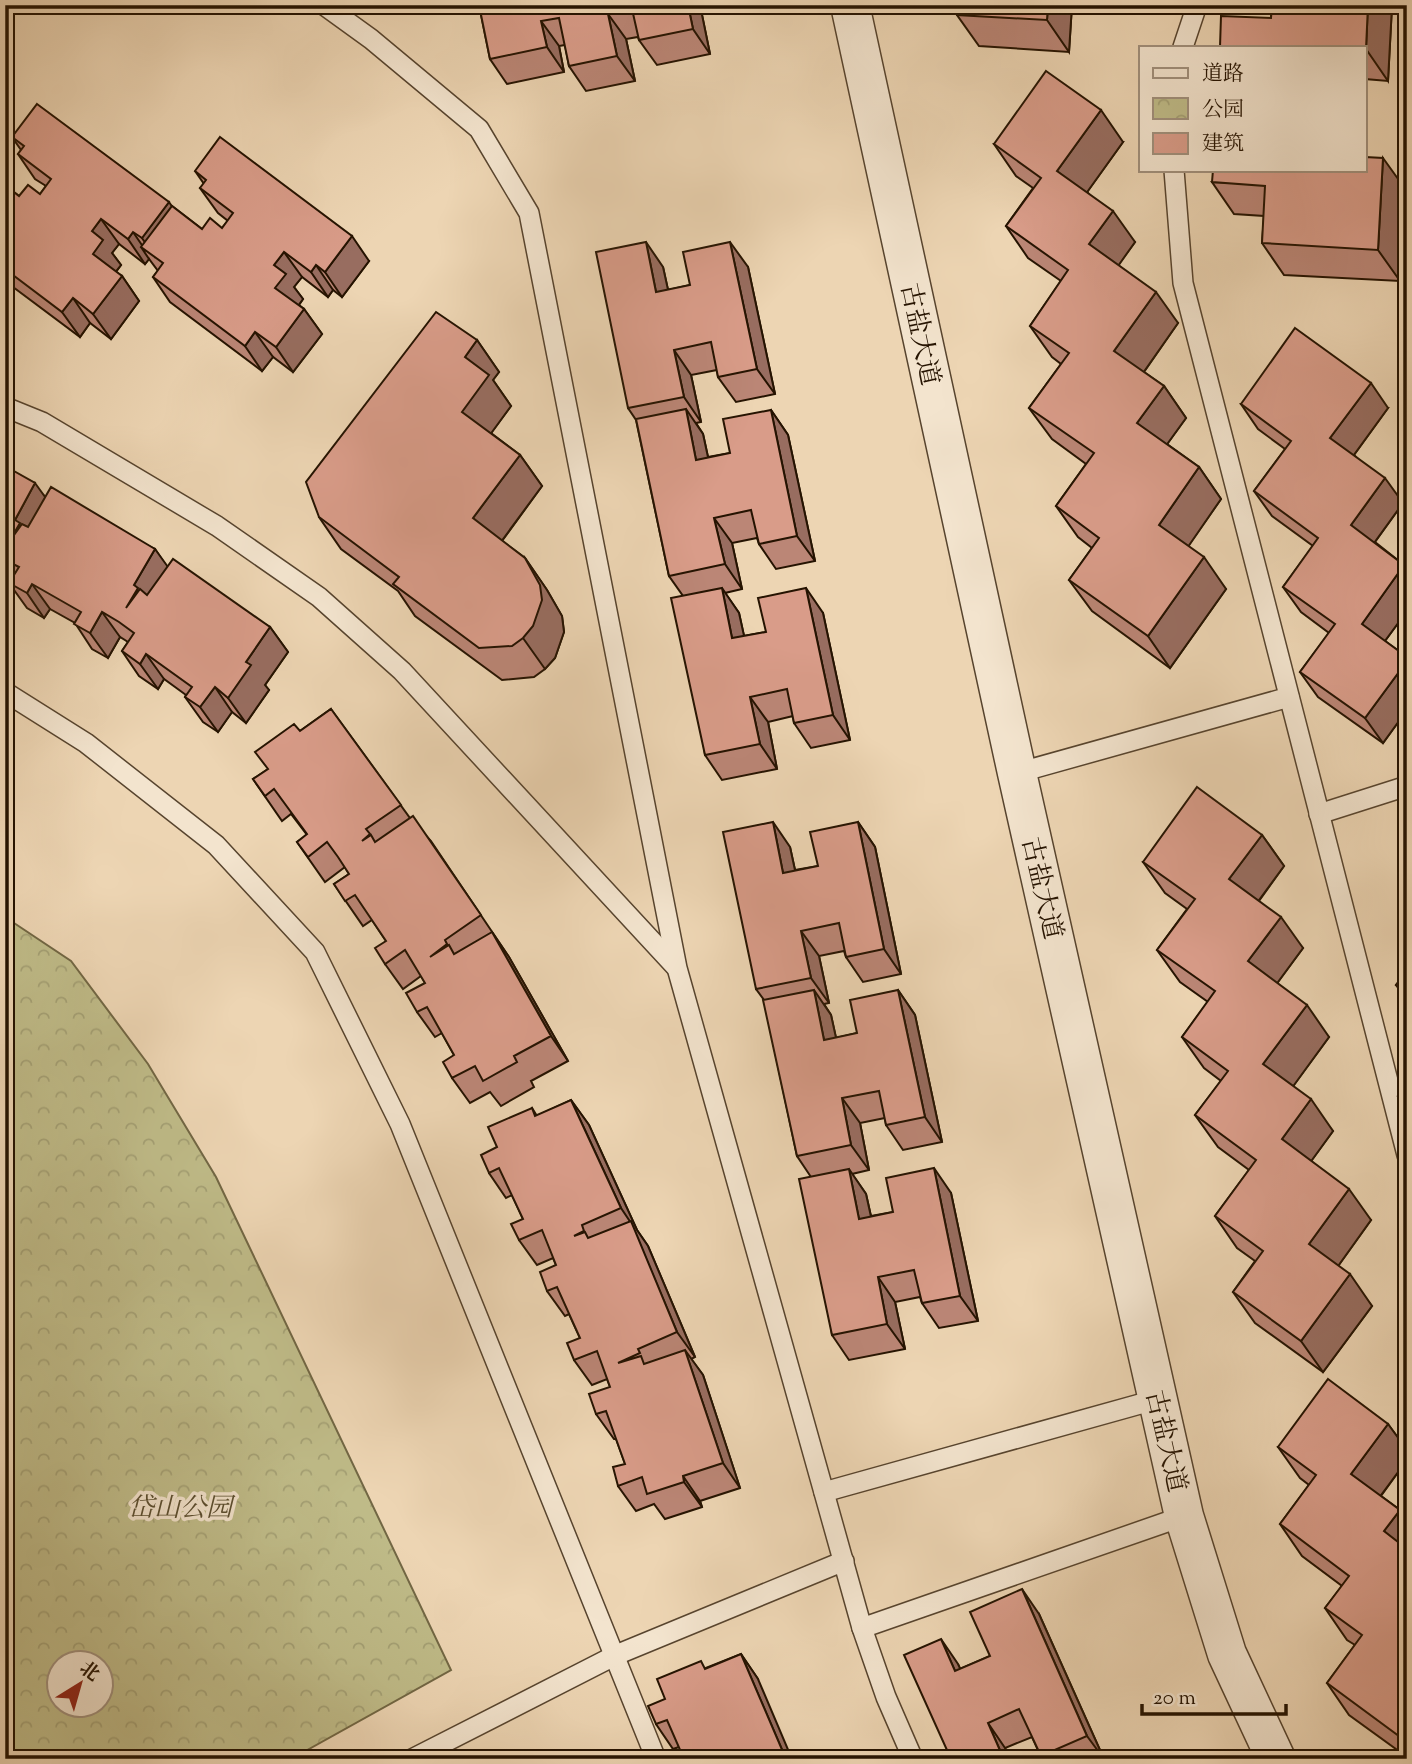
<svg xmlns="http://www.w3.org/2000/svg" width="1412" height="1764" font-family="'Sorts Mill Goudy','Noto Serif SC',serif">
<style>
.park{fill:url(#park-crowns);stroke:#726744;stroke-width:2;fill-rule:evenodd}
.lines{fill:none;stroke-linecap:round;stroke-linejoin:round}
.service-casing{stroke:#57442e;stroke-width:22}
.tertiary-casing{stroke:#57442e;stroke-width:41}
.service{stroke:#f3e4ce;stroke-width:19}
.tertiary{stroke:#f3e4ce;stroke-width:38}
.wall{fill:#bb8676;stroke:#251301;stroke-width:2}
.shaded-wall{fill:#986d60;stroke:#251301;stroke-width:2}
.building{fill:#d99c89;stroke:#251301;stroke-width:2}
.labels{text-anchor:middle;stroke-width:7;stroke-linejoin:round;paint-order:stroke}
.street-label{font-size:26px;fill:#251301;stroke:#f3e4ce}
.park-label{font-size:26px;font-style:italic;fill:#5b4e30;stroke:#f3e4ce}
</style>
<defs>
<pattern id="park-crowns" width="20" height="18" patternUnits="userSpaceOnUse" patternTransform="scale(1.75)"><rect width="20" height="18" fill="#bfbb88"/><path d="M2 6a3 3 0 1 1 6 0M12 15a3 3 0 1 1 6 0" fill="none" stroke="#a4a074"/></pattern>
</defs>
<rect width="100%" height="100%" fill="#edd5b3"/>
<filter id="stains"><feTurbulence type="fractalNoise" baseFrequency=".00286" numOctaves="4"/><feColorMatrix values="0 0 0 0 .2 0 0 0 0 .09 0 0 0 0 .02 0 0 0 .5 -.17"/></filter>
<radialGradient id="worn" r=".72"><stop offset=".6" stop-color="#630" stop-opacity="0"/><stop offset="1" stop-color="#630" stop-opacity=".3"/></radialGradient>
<path class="park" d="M5 917 71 961 148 1064 216 1177 451 1670 291 1759H5ZM60 1662H102V1704H60Z"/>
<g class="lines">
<defs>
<g id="service">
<path d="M324 5 371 39 479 129 529 213 677 968 862 1628 886 1697 913 1759"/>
<path d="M1183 47 1197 5"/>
<path d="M1174 170 1183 283 1407 1155"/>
<path d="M5 407 42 422 217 526 319 597 402 671 675 966"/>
<path d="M5 692 86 743 216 845 315 952 400 1124 656 1759"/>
<path d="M1017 773 1289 697"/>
<path d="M1319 814 1407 786"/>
<path d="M824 1492 1158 1399"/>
<path d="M862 1628 1184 1516"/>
<path d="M412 1759 616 1655 844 1561"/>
</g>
<path id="tertiary" d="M850 5 1017 773 1184 1516 1227 1654 1276 1759"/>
</defs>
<use href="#service" class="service-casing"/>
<use href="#tertiary" class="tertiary-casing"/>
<use href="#service" class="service"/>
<use href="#tertiary" class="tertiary"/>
</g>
<g class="wall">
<path d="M479 5H700L710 54 657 65 639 40 638 37 626 39 635 81 586 91 569 66 565 45 559 46 564 72 507 84 490 59Z"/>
<path d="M1072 5 1069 52 979 46 957 15Z"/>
<path d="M1272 5H1407V7L1392 6 1388 81 1365 79V47H1220L1271 18Z"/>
<path d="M12 137 172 206 202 229 222 228 228 221 218 213 200 188 204 184 195 171 369 261 342 297 333 290 328 297 302 277 294 287 303 299 299 305 304 309 322 334 293 372 273 357 262 371 170 302 153 277 158 271 149 259 145 264 119 244 112 253 121 265 116 272 122 276 139 301 111 339 90 323 80 337 5 281V185L19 196 40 194 46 186 35 179 18 154 21 150Z"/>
<path d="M1123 142 1087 192 1135 242 1118 265 1178 323 1144 372 1164 386 1186 418 1167 444 1199 467 1221 499 1188 546 1226 589 1170 668 1092 611 1069 580 1092 548 1078 537 1056 506 1086 464 1052 439 1029 408 1061 364 1052 357 1030 326 1061 281 1028 258 1006 226 1033 188 1016 176 994 144Z"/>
<path d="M1212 182 1406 190 1400 281 1284 275 1262 243 1264 216 1234 214Z"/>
<path d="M663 267 668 290 690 285 748 267 775 394 736 402 718 377 717 370 691 375 701 422 696 423 703 434 708 457 730 453 771 410 788 435 815 561 776 569 759 544 757 538 732 543 742 589 725 593 739 613 744 636 766 632 823 613 850 740 811 748 794 723 793 716 768 722 777 769 722 780 705 755 683 596 669 576 636 420 628 408Z"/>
<path d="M477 340 499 372 493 380 511 406 491 433 520 455 542 486 502 541 525 558 547 590 562 616 564 632 555 658 545 669 534 677 502 680 415 616 398 591 341 549 319 517Z"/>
<path d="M1241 404 1388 408 1354 455 1403 503 1375 542 1404 565 1407 568V611L1385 641 1407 657V710L1383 743 1318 697 1300 672 1329 633 1301 612 1283 587 1313 546 1272 516 1254 491 1285 449 1258 429Z"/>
<path d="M5 466 46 497 155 549 167 567 270 627 288 652 265 685 269 690 246 723 232 712 218 732 203 722 185 697 186 695 164 679 158 689 139 676 122 651 128 642 120 637 108 658 92 649 75 623 50 609 44 618 27 608 9 583 12 578 5 575Z"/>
<path d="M331 709 410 818 431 841 509 957 568 1061 531 1081 534 1087 501 1106 490 1092 470 1103 452 1078 454 1055 442 1033 435 1037 417 1012 425 983 421 976 403 989 385 964 386 941 372 920 363 926 334 884 349 874 345 867 325 882 297 842 307 835 291 814 282 821 253 779 268 769 300 731Z"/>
<path d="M858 822 875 847 901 974 863 982 846 957 844 951 819 956 829 1003 824 1004 831 1015 836 1038 857 1033 898 990 915 1015 942 1142 903 1150 886 1125 885 1118 860 1123 869 1170 852 1174 866 1194 871 1216 893 1212 951 1193 978 1321 939 1328 922 1303 920 1297 895 1302 905 1349 849 1360 832 1335 811 1177 797 1156 764 1000 756 989 790 847 795 870 818 866Z"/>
<path d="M1262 835 1284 866 1259 901 1303 948 1277 983 1329 1037 1293 1086 1333 1131 1311 1161 1371 1220 1338 1266 1372 1306 1323 1372 1255 1323 1233 1292 1255 1261 1237 1248 1215 1216 1249 1170 1218 1147 1195 1115 1221 1081 1204 1068 1182 1037 1208 1002 1180 982 1157 950 1187 909 1165 893 1143 862Z"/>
<path d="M1407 971V1000L1396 985Z"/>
<path d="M1407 1085V1108L1398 1096Z"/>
<path d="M571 1100 589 1125 637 1230 648 1246 695 1357 691 1359 703 1375 740 1488 700 1501 702 1507 665 1519 654 1504 636 1511 618 1486 625 1464 616 1439H614L596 1414 610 1387 607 1379 592 1385 574 1360 580 1338 569 1314 565 1316 547 1291 556 1265 553 1258 537 1265 519 1240 523 1219 512 1195 506 1198 489 1173 497 1147 532 1108 537 1116Z"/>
<path d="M1388 1424 1407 1450V1460L1381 1496 1400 1510 1407 1519V1757L1349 1715 1327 1683 1355 1645 1347 1640 1325 1608 1342 1586 1302 1556 1280 1524 1309 1485 1300 1478 1278 1447Z"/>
<path d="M1039 1614 1104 1759H1042L1032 1737 1005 1748 1010 1759H951L958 1664 960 1669 990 1656Z"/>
<path d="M741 1654 758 1679 679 1747 673 1749 656 1724 665 1699 706 1668Z"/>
</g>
<g class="shaded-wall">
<path d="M688 5H700L710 54 693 29Z"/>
<path d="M1048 5H1072L1069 52 1047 20Z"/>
<path d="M1368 5H1391L1392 6 1388 81 1366 49Z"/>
<path d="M608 14 626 39 635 81 617 56Z"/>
<path d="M541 21 559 46 564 72 547 47Z"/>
<path d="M1101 110 1123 142 1080 202 1057 171Z"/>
<path d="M1383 158 1406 190 1400 281 1378 250Z"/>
<path d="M169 202 186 227 155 257 142 238Z"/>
<path d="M1113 211 1135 242 1111 276 1089 244Z"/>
<path d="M101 219 119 244 112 253 121 265 110 279 93 254 92 231Z"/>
<path d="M133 232 146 251 141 247 149 259 145 264 128 239Z"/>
<path d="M352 236 369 261 342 297 325 272Z"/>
<path d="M646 242 663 267 674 317 656 292Z"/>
<path d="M730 242 748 267 775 394 757 369Z"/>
<path d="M284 252 302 277 294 287 303 299 293 313 275 288 274 265Z"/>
<path d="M316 265 333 290 328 297 311 272Z"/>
<path d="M122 276 139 301 111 339 93 314Z"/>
<path d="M1156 292 1178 323 1136 383 1114 351Z"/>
<path d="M73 298 90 323 80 337 62 312Z"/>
<path d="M304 309 322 334 293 372 276 347Z"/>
<path d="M255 332 273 357 262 371 245 346Z"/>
<path d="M477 340 499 372 493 380 511 406 484 443 462 412 465 357Z"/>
<path d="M674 350 691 375 701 422 684 397Z"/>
<path d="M1371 383 1388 408 1348 463 1330 438Z"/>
<path d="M1164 386 1186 418 1160 454 1137 423Z"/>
<path d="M686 409 703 434 714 485 696 460Z"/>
<path d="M771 410 788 435 815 561 797 536Z"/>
<path d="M520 455 542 486 495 550 473 518Z"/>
<path d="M1199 467 1221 499 1181 557 1159 525Z"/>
<path d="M1385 478 1403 503 1369 550 1351 525Z"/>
<path d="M35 483 53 508 9 542 15 520Z"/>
<path d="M714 518 732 543 742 589 725 564Z"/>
<path d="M155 549 173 574 144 633 126 608 134 585Z"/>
<path d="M1204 557 1226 589 1170 668 1148 636Z"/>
<path d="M525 558 547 590 562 616 564 632 555 658 545 669 523 638Z"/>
<path d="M1404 565 1407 568V611L1379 649 1362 624Z"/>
<path d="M32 584 50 609 44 618 27 593Z"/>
<path d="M722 588 739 613 750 663 732 638Z"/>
<path d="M806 588 823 613 850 740 833 715Z"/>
<path d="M102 612 120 637 108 658 90 633Z"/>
<path d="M270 627 288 652 265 685 269 690 246 723 228 698 246 662Z"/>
<path d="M146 654 164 679 158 689 140 664Z"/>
<path d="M1407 661V710L1383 743 1365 718Z"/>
<path d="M215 687 232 712 218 732 200 707Z"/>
<path d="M750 697 768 722 777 769 760 744Z"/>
<path d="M773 822 790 847 801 898 783 873Z"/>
<path d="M858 822 875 847 901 974 884 949Z"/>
<path d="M1262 835 1284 866 1251 911 1229 879Z"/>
<path d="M1281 917 1303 948 1270 993 1248 961Z"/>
<path d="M801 931 819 956 829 1003 811 978Z"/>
<path d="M492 932 509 957 568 1061 551 1036Z"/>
<path d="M814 990 831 1015 842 1065 824 1040Z"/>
<path d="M898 990 915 1015 942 1142 925 1117Z"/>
<path d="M1307 1005 1329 1037 1286 1096 1263 1064Z"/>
<path d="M842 1098 860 1123 869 1170 851 1145Z"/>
<path d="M1311 1099 1333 1131 1304 1171 1282 1139Z"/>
<path d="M571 1100 589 1125 637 1230 648 1246 695 1357 677 1332 631 1223 621 1208Z"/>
<path d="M934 1168 951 1193 978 1321 960 1296Z"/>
<path d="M849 1169 866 1194 877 1244 859 1219Z"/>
<path d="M1349 1189 1371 1220 1331 1276 1309 1244Z"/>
<path d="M1350 1274 1372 1306 1323 1372 1301 1341Z"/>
<path d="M878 1277 895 1302 905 1349 887 1324Z"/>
<path d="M685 1350 703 1375 740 1488 723 1463Z"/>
<path d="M1388 1424 1407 1450V1460L1373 1506 1351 1474Z"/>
<path d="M683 1476 700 1501 702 1507 684 1482Z"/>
<path d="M1400 1510 1407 1519V1562L1384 1531Z"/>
<path d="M1022 1589 1039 1614 1104 1759 1087 1736Z"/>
<path d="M941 1639 958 1664 973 1696 955 1671Z"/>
<path d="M741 1654 758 1679 792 1759H786Z"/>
<path d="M988 1723 1005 1748 1010 1759H1005L1002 1755Z"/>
</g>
<g class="building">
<path d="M479 5H688L693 29 639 40 632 9 608 14 617 56 569 66 559 18 541 21 547 47 490 59Z"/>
<path d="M957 5H1048L1047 20 957 15Z"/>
<path d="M1272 5H1368L1366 49H1365V47L1317 46V47H1220L1221 16 1271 18Z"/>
<path d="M1046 71 1101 110 1057 171 1113 211 1089 244 1156 292 1114 351 1164 386 1137 423 1199 467 1159 525 1204 557 1148 636 1069 580 1099 538 1056 506 1094 453 1029 408 1069 353 1030 326 1068 270 1006 226 1041 178 994 144Z"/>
<path d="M37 104 169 202 142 238 133 232 128 239 101 219 92 231 103 240 93 254 122 276 93 314 73 298 62 312 5 269V185L19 196 28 185 40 194 51 179 18 154 24 146 12 137Z"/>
<path d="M220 137 352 236 325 272 316 265 311 272 284 252 274 265 286 274 275 288 304 309 276 347 255 332 245 346 153 277 163 263 141 247 172 206 202 229 210 218 222 228 233 213 200 188 206 180 195 171Z"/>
<path d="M1365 157 1383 158 1378 250 1262 243 1265 186 1212 182 1213 170H1365Z"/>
<path d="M646 242 656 292 690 285 683 252 730 242 757 369 718 377 711 342 674 350 684 397 628 408 596 252Z"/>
<path d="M436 312 477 340 465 357 489 375 462 412 520 455 473 518 525 558 540 585 542 600 533 626 523 638 512 646 479 648 393 584 399 577 319 517 306 482Z"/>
<path d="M1295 328 1371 383 1330 438 1385 478 1351 525 1404 565 1362 624 1407 657V661L1365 718 1300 672 1335 624 1283 587 1318 538 1254 491 1291 441 1241 404Z"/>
<path d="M686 409 696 460 730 453 723 419 771 410 797 536 759 544 751 510 714 518 725 564 669 576 636 419Z"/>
<path d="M5 466 35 483 15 520 20 523 9 542 22 524 28 527 51 487 155 549 134 585 138 588 126 608 140 589 147 595 173 559 270 627 246 662 251 665 228 698 215 687 200 707 185 697 192 687 146 654 140 664 122 651 134 633 119 622 102 612 90 633 74 624 81 612 32 584 27 593 9 583 19 567 5 560Z"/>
<path d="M722 588 732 638 766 632 758 598 806 588 833 715 794 723 787 689 750 697 760 744 705 755 671 598Z"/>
<path d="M331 709 401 805 366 829 370 834 362 841 371 835 375 842 413 816 481 915 445 940 447 944 430 957 449 945 454 954 492 932 551 1036 514 1056 517 1062 483 1081 475 1066 452 1078 443 1062 454 1055 427 1007 417 1012 406 993 425 983 405 950 385 964 375 948 386 941 355 895 345 901 334 884 349 874 338 857 327 842 308 857 297 842 307 834 274 789 265 796 253 779 268 769 255 752 294 724 300 731Z"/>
<path d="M1197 787 1262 835 1229 879 1281 917 1248 961 1307 1005 1263 1064 1311 1099 1282 1139 1349 1189 1309 1244 1350 1274 1301 1341 1233 1292 1263 1251 1215 1216 1256 1160 1195 1115 1228 1071 1182 1037 1215 991 1157 950 1195 899 1143 862Z"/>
<path d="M773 822 783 873 818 866 810 832 858 822 884 949 846 957 839 923 801 931 811 978 756 989 723 832Z"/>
<path d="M1407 971V993L1396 985Z"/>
<path d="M814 990 824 1040 857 1033 850 1000 898 990 925 1117 886 1125 879 1091 842 1098 851 1145 797 1156 763 1000Z"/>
<path d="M1407 1085V1102L1398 1096Z"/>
<path d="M571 1100 621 1208 582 1225 584 1231 574 1236 585 1232 588 1238 631 1221 677 1332 638 1349 640 1353 618 1363 641 1356 644 1364 685 1350 723 1463 683 1476 684 1482 647 1494 642 1477 618 1486 613 1467 625 1464 606 1411 596 1414 589 1394 610 1387 597 1351 574 1360 567 1343 580 1338 557 1287 547 1291 540 1272 556 1265 542 1230 519 1240 511 1224 523 1219 499 1168 489 1173 481 1155 497 1147 488 1127 532 1108 535 1116Z"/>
<path d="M934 1168 960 1296 922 1303 914 1270 878 1277 887 1324 832 1335 799 1179 849 1169 859 1219 893 1212 886 1178Z"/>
<path d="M1328 1379 1388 1424 1351 1474 1400 1510 1384 1531 1407 1549V1742L1327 1683 1362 1635 1325 1608 1349 1576 1280 1524 1316 1475 1278 1447Z"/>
<path d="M1022 1589 1087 1736 1041 1756 1019 1709 988 1723 1002 1755 992 1759H951L904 1655 941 1639 955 1671 990 1656 970 1612Z"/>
<path d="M741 1654 786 1759H684L667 1720 656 1724 648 1706 665 1699 657 1679 701 1661 705 1669Z"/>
</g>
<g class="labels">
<g class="street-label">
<text transform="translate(921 334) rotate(78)" y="9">古盐大道</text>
<text transform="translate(1043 888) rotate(77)" y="9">古盐大道</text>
<text transform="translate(1167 1441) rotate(77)" y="9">古盐大道</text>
</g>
<g class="park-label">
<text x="180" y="1516">岱山公园</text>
</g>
</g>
<rect width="1412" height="1764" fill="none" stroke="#edd5b3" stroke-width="28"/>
<rect x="7" y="7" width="1398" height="1750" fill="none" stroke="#251301" stroke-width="3.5"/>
<rect x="14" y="14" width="1384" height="1736" fill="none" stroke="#251301" stroke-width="2"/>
<rect x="1139" y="46" width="228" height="126" fill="#f3e4ce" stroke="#a1907c" stroke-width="2"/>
<rect x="1153" y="68" width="35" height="10" fill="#f3e4ce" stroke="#a1907c" stroke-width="2"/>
<text x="1202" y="80" font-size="21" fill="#251301">道路</text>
<rect x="1153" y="98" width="35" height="21" fill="url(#park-crowns)" stroke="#a1907c" stroke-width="2"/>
<text x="1202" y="116" font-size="21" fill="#251301">公园</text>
<rect x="1153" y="133" width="35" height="21" fill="#d99c89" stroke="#a1907c" stroke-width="2"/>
<text x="1202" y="150" font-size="21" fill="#251301">建筑</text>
<g transform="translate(80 1684) rotate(37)"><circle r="33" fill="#f3e4ce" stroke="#a1907c" stroke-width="2"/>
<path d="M0-5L12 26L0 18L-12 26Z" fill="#8f2418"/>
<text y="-10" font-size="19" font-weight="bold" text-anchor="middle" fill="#251301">北</text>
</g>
<path d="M1142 1704v10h144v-10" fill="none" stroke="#251301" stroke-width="3.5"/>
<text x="1153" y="1704" font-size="21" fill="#251301" stroke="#f3e4ce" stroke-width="5" paint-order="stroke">20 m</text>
<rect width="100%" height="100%" filter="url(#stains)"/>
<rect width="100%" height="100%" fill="url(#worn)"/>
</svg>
